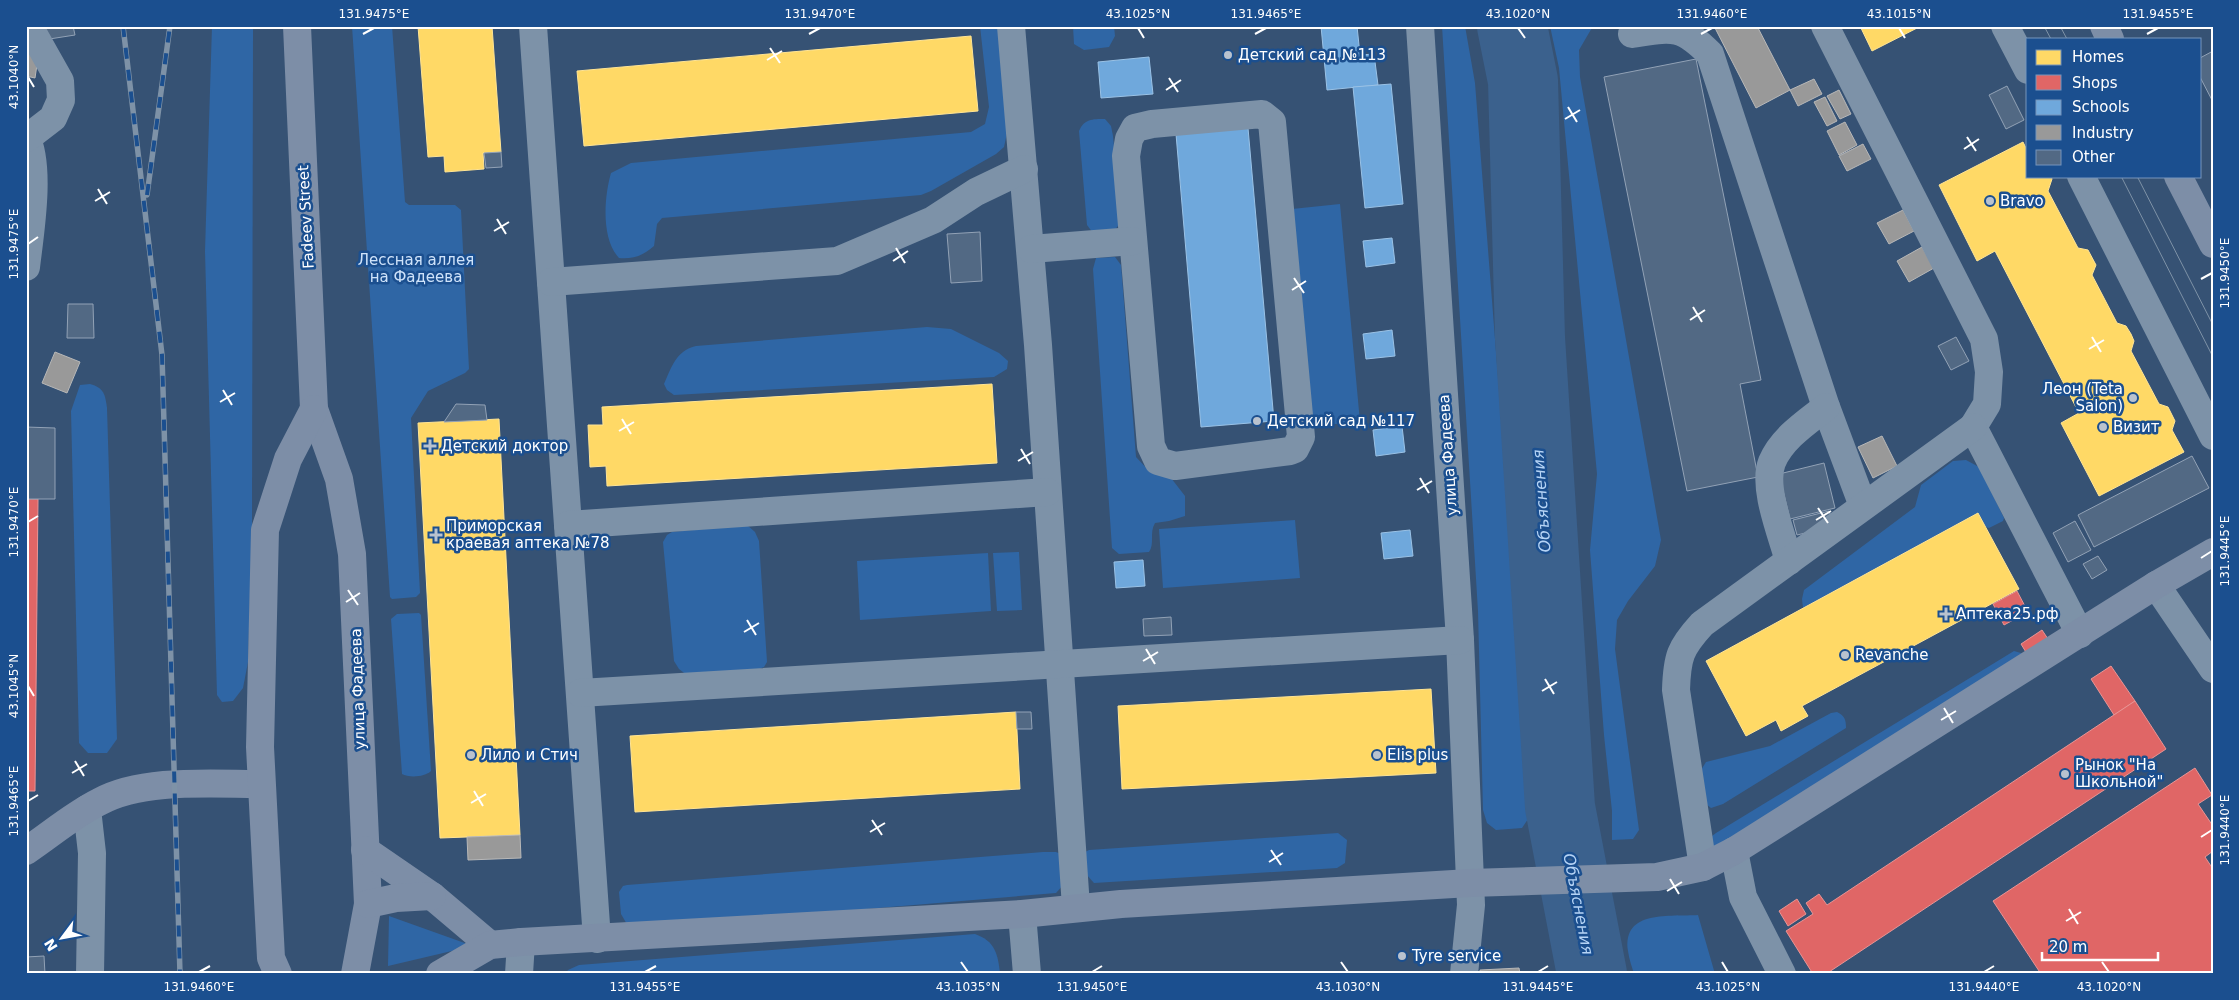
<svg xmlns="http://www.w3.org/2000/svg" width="2239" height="1000" font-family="'DejaVu Sans',sans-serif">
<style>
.green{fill:#2f66a5}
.homes{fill:#ffd966;stroke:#ffe494}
.shops{fill:#e06666;stroke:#e99494}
.schools{fill:#6fa8dc;stroke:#9ac2e6}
.industry{fill:#999;stroke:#b8b8b8}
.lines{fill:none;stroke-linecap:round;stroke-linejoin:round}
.river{stroke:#3b618d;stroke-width:70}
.building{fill:#526984;stroke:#92a2b6}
.minor{stroke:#7d92a8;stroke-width:28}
.major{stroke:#7d8ea7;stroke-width:28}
.tram{stroke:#7e92a7;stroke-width:1}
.rail-casing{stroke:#7e92a7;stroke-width:5.5}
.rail{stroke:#1b4f8f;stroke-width:4;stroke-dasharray:11;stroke-linecap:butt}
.ticks{fill:none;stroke:#fff;stroke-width:2}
.poi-dot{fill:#b9c2ce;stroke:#1b4f8f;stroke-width:2}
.labels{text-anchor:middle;stroke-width:5;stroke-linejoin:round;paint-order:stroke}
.poi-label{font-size:15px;fill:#fff;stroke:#1b4f8f;text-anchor:start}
.street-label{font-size:15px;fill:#fff;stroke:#1b4f8f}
.park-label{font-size:15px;fill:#cfe3fa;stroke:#1b4f8f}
.water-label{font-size:16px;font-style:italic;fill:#b5d3f5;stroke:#1b4f8f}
.neatline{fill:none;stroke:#fff;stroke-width:2}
.ticks-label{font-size:12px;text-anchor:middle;fill:#fff}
</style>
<rect width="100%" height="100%" fill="#365274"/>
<g class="green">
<path d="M212 26H253L252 529 248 662 243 688 233 701 222 702 217 695 205 251Z"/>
<path d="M352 26H392L405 202 409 205H455L461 210 469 369 465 373 428 391 411 418 420 593 416 597 392 599 390 597Z"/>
<path d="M980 26H1001L1007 133 1004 147 996 154 931 191 921 195 662 218 657 224 654 246C643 256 633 259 619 258 601 239 604 197 611 173L631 163 971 132 985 124 989 107Z"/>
<path d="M1073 26H1114L1115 36 1109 47 1084 50 1074 44Z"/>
<path d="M1442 26H1465L1475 83 1532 813 1522 828 1496 830 1487 823 1483 810 1478 611Z"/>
<path d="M1550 26H1593L1579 50 1580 77 1661 540 1655 566 1628 601 1617 620 1615 649 1639 830 1633 839 1612 840V811L1604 735 1590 550 1597 474 1559 68Z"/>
<path d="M1105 119 1111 126 1113 136 1121 222 1114 231 1093 233 1087 225 1079 131C1084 119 1092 119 1105 119Z"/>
<path d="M1340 204 1360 422 1311 426 1292 209Z"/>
<path d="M1115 257 1121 265 1136 457 1150 472 1171 478 1185 496V516L1169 521 1155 523C1149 533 1155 543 1149 552L1119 554 1112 548 1093 269 1096 258Z"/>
<path d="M927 327 951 329 999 353 1008 361 1007 369 994 377 674 395 667 390 664 384C672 366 676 351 696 346Z"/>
<path d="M90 384C104 388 105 394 107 408L117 739 107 753H88L79 743 71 411 80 385Z"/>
<path d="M1966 460 1979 467 2004 518 2003 521 1989 528 1986 527 1978 514 1803 608 1802 599 1804 590 1915 507 1921 485 1953 461Z"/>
<path d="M1295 520 1300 578 1163 588 1159 529Z"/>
<path d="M747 525 755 532 759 541 767 662 764 667 757 670 688 676 679 669 674 661 663 542 667 535 672 532Z"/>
<path d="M1019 552 1022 610 997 611 993 553Z"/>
<path d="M988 553 991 611 860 620 857 561Z"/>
<path d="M419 613 421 615 431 771C425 777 409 778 402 774L391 619 397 614Z"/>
<path d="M2014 651 2021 653 2023 657 1720 848 1711 846 1712 836 1716 833Z"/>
<path d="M1837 712C1845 716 1846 720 1846 728L1723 804 1711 808 1701 800V770L1706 762 1770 746 1831 713Z"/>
<path d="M1338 833 1347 840 1345 863 1337 868 1094 883 1086 874 1085 852 1089 850Z"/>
<path d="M1043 852H1056L1061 854 1064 884 1056 893 641 928 628 926 621 914 619 892 623 886 627 885Z"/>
<path d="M1698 915 1715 974H1634C1632 967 1629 959 1628 951 1622 909 1671 917 1698 915Z"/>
<path d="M389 916 473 946 388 966Z"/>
<path d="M975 934C995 941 998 954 1000 974H565L568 970 579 965Z"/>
</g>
<g class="homes">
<path d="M418 26H492L501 152 483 153 484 169 445 172 444 156 428 157Z"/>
<path d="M1860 26H1921L1872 51Z"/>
<path d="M971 36 978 111 584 146 577 71Z"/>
<path d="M2023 142 2028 152V176H2051L2052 179 2048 191 2078 248 2088 250 2096 265 2092 275 2117 323 2126 326 2131 334 2134 341 2131 351 2159 404 2168 407 2175 421 2172 430 2184 452 2099 496 2061 423 2079 413 1995 251 1977 261 1939 185Z"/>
<path d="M992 384 997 463 607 486 606 466 590 467 588 425H603L602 407Z"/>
<path d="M499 419 520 835 440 838 418 423Z"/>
<path d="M1978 513 2019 589 1802 706 1808 716 1781 731 1776 720 1746 736 1706 661Z"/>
<path d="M1431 689 1436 773 1122 789 1118 706Z"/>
<path d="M1016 712 1020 789 635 812 630 736Z"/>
</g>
<g class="shops">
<path d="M26 499H38L35 791H26Z"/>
<path d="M2017 591 2028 612 2004 625 1993 604Z"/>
<path d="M2042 630 2054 648 2032 662 2021 644Z"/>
<path d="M2111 666 2135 701 2114 715 2091 679Z"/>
<path d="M2135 701 2166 749 1826 974H1813L1786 931 1813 914 1806 903 1819 894 1827 905Z"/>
<path d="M2195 768 2212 795 2198 804 2213 826V851L2205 857 2213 869V974H2041L1993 901Z"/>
<path d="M1797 899 1806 914 1788 926 1779 911Z"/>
</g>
<g class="schools">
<path d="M1321 26H1357L1360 55 1374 54 1378 85 1327 90Z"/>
<path d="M1149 57 1153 94 1101 98 1098 62Z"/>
<path d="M1391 84 1403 204 1365 208 1353 87Z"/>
<path d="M1248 128 1274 421 1201 427 1176 134Z"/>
<path d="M1392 238 1395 263 1366 267 1363 241Z"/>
<path d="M1392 330 1395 356 1366 359 1363 334Z"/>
<path d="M1402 426 1405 452 1376 456 1373 430Z"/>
<path d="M1410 530 1413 556 1384 559 1381 533Z"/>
<path d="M1143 560 1145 586 1116 588 1114 562Z"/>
</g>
<g class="industry">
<path d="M1714 26H1757L1790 90 1756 108Z"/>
<path d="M26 49 39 51 35 78 26 76Z"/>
<path d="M1814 79 1822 94 1798 106 1790 90Z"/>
<path d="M1839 90 1851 114 1840 119 1827 96Z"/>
<path d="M1825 97 1837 121 1827 126 1814 102Z"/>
<path d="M1845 122 1857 145 1839 155 1827 131Z"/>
<path d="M1863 144 1871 159 1847 171 1839 156Z"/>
<path d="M1903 210 1914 231 1889 244 1877 223Z"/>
<path d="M1922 247 1934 268 1909 282 1897 261Z"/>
<path d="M55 352 80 362 67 393 42 383Z"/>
<path d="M1882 436 1897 466 1873 478 1858 447Z"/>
<path d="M520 835 521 858 468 860 467 837Z"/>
<path d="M1519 968 1520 974H1480V970Z"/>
</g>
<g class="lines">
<path class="river" d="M1512 26 1523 81 1530 338 1560 807 1592 974"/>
</g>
<g class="building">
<path d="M41 26H73L75 35 43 40Z"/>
<path d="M2213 51V102L2200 77V58Z"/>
<path d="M1696 59 1761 380 1740 384 1758 477 1687 491 1604 77Z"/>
<path d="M2007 86 2024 120 2006 129 1989 95Z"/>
<path d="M501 152 502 167 486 168 484 153Z"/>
<path d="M980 232 982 281 951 283 947 234Z"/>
<path d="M68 304H93L94 338H67Z"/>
<path d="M1956 337 1969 361 1951 370 1938 346Z"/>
<path d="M456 404 485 405 487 420 444 422Z"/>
<path d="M26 427 55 428V499H26Z"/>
<path d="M2192 456 2209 488 2094 547 2078 515Z"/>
<path d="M1824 463 1835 508 1790 519 1779 474Z"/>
<path d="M1829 511 1834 526 1797 535 1793 520Z"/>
<path d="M2075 521 2091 550 2068 562 2053 533Z"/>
<path d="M2098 556 2107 570 2092 579 2083 564Z"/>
<path d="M1171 617 1172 635 1144 636 1143 619Z"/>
<path d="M1016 712H1031L1032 729H1017Z"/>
<path d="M44 956 45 974H26V957Z"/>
</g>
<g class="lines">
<g class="minor">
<path d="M533 26 597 939"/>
<path d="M1011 26 1038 345 1076 907"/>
<path d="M1420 26 1460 640 1471 905 1464 974"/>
<path d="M1825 26 1984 339 1989 372 1987 404 1973 427 2080 634"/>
<path d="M2005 26 2028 70"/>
<path d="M1632 34C1672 28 1680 24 1710 54L1826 407 1863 506"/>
<path d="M1262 114 1272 122 1301 437 1295 449 1290 451 1175 466 1158 461 1151 446 1126 156 1129 139 1135 128 1152 124Z"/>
<path d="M26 137C41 167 30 233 26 267"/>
<path d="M27 138 53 118 61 100 60 81 29 26"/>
<path d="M2081 176 2213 436"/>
<path d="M1031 249 1133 241"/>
<path d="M551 282 837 261 933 220 976 192 1024 169"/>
<path d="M568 525 1047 492"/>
<path d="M1789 561C1782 535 1762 487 1772 462 1782 438 1807 422 1826 407"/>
<path d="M2156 585 2213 669"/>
<path d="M580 693 1460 640"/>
<path d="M87 809 92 853 90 974"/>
<path d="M1734 851 1743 897 1782 974"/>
<path d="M1703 867 1676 690C1677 657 1680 648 1702 624L1973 427"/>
<path d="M1022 914 1027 974"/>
<path d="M519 974 521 942"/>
</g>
<g class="major">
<path d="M297 26 314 409 339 479 352 554 368 904 355 974"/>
<path d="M2104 26 2110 39"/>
<path d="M2178 176 2213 244"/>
<path d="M365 850 432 896 490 945"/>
<path d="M26 851C50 835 73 815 99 802 142 778 212 784 261 784"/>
<path d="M368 904 396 898 432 896"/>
<path d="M278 974 271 958 260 747 265 530 288 459 314 409"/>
<path d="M440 974 490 945 521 942 1022 914 1121 904 1470 883 1657 877 1703 867 1734 851 2156 585 2213 552"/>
</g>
<g class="tram">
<path d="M2044 26 2051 39"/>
<path d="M2060 26 2067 39"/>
<path d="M2121 176 2213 357"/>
<path d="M2137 176 2213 325"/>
</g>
<defs>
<g id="rail">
<path d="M123 26 162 355 180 974"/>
<path d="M147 195 170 26"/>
</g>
</defs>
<use href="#rail" class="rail-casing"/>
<use href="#rail" class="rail"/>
</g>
<path class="ticks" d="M1138 28 1144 38M1518 28 1525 38M1899 28 1905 38M363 34 374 28M809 34 820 28M1255 34 1266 28M1701 34 1712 28M2147 34 2158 28M770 48 780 63M767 60 782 51M28 77 34 87M1169 78 1178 92M1166 90 1181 80M1568 107 1577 122M1565 119 1580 110M1967 137 1976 151M1964 149 1979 139M98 189 107 204M95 201 110 192M497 219 506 234M494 231 509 222M28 244 38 237M896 248 905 263M893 261 908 251M1294 278 1304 293M2201 279 2212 273M1292 290 1306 281M1693 307 1702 322M1690 320 1705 310M2092 337 2101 352M2089 349 2104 340M223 390 232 405M220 402 235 393M622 419 631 434M619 431 634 422M1021 449 1030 464M1018 461 1033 452M1420 478 1429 493M1417 490 1432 481M1818 508 1828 523M1816 520 1831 511M28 522 38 516M2201 558 2212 551M348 590 358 605M346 602 360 593M747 620 756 635M744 632 759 623M1146 649 1155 664M1143 661 1158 652M1545 679 1554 694M28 686 34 696M1542 691 1557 682M1944 708 1953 723M1941 720 1956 711M75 761 84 776M72 773 87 764M474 791 483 806M28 801 38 795M471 803 486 794M872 820 882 835M870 832 885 823M2201 837 2212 830M1271 850 1281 865M1269 862 1283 853M1670 879 1679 894M1667 891 1682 882M2069 909 2078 924M2066 921 2081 912M961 962 968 972M1341 962 1348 972M1722 962 1728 972M2102 962 2109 972M199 972 210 966M645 972 656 966M1092 972 1102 966M1538 972 1548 966M1984 972 1994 966"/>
<g class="poi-dot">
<circle cx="1228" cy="55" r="5"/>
<circle cx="1990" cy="201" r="5"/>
<circle cx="2133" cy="398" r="5"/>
<circle cx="1257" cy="421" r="5"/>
<circle cx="2103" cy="427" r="5"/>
<path d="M427.5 438.5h5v5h5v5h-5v5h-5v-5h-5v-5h5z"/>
<path d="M433.5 527.5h5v5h5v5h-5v5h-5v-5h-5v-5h5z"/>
<path d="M1943.5 606.5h5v5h5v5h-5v5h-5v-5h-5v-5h5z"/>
<circle cx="1845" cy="655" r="5"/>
<circle cx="471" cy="755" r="5"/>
<circle cx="1377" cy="755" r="5"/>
<circle cx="2065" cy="774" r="5"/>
<circle cx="1402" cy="956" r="5"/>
</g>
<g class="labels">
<g class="poi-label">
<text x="1238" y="60">Детский сад №113</text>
<text x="2000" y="206">Bravo</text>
<text x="2123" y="394" text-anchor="end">Леон (Teta<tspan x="2123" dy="17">Salon)</tspan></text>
<text x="1267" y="426">Детский сад №117</text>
<text x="2113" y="432">Визит</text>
<text x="441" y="451">Детский доктор</text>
<text x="446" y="531">Приморская<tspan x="446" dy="17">краевая аптека №78</tspan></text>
<text x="1956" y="619">Аптека25.рф</text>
<text x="1855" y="660">Revanche</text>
<text x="481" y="760">Лило и Стич</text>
<text x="1387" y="760">Elis plus</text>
<text x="2075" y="770">Рынок "На<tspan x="2075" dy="17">Школьной"</tspan></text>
<text x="1412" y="961">Tyre service</text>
</g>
<g class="street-label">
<text transform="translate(306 217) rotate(-93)" y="5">Fadeev Street</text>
<text transform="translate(1448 455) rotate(-94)" y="5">улица Фадеева</text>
<text transform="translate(358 689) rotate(-92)" y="5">улица Фадеева</text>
</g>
<g class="park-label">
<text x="416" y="265">Лессная аллея<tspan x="416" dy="17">на Фадеева</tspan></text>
</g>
<g class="water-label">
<text transform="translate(1541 501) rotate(-94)" y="6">Объяснения</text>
<text transform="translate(1579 904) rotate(79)" y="6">Объяснения</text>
</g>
</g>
<rect width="2239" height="1000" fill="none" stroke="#1b4f8f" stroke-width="55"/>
<rect x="2026" y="38" width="175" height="140" fill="#1b4f8f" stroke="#7695bc"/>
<rect x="2036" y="50" width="25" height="15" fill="#ffd966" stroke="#7695bc"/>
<text x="2072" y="62" font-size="15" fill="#ffffff">Homes</text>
<rect x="2036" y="75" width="25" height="15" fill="#e06666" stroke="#7695bc"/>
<text x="2072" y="88" font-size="15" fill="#ffffff">Shops</text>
<rect x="2036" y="100" width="25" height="15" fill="#6fa8dc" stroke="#7695bc"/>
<text x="2072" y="112" font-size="15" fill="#ffffff">Schools</text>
<rect x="2036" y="125" width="25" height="15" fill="#999999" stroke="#7695bc"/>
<text x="2072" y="138" font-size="15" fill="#ffffff">Industry</text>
<rect x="2036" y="150" width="25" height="15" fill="#526984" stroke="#7695bc"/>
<text x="2072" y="162" font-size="15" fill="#ffffff">Other</text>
<g transform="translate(62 938) rotate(238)" stroke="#1b4f8f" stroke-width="4" paint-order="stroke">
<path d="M0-4L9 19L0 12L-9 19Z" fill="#ffffff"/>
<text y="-8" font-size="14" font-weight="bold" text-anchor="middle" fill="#ffffff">N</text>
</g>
<path d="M2042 952v8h116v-8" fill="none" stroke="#ffffff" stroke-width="2.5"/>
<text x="2049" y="952" font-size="15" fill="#ffffff" stroke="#1b4f8f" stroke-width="4" paint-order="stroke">20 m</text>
<rect x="28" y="28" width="2184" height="944" class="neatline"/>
<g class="ticks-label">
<text x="374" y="18">131.9475°E</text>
<text x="820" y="18">131.9470°E</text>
<text x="1138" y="18">43.1025°N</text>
<text x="1266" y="18">131.9465°E</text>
<text x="1518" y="18">43.1020°N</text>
<text x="1712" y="18">131.9460°E</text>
<text x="1899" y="18">43.1015°N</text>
<text x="2158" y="18">131.9455°E</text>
<text transform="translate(14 77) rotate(-90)" y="4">43.1040°N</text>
<text transform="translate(14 244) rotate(-90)" y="4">131.9475°E</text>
<text transform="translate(2225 273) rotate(-90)" y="4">131.9450°E</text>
<text transform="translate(14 522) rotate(-90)" y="4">131.9470°E</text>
<text transform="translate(2225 551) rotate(-90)" y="4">131.9445°E</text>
<text transform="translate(14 686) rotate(-90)" y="4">43.1045°N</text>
<text transform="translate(14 801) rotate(-90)" y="4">131.9465°E</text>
<text transform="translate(2225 830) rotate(-90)" y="4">131.9440°E</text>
<text x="199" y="991">131.9460°E</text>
<text x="645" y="991">131.9455°E</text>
<text x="968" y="991">43.1035°N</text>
<text x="1092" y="991">131.9450°E</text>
<text x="1348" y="991">43.1030°N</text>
<text x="1538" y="991">131.9445°E</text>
<text x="1728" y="991">43.1025°N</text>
<text x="1984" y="991">131.9440°E</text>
<text x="2109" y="991">43.1020°N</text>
</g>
</svg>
